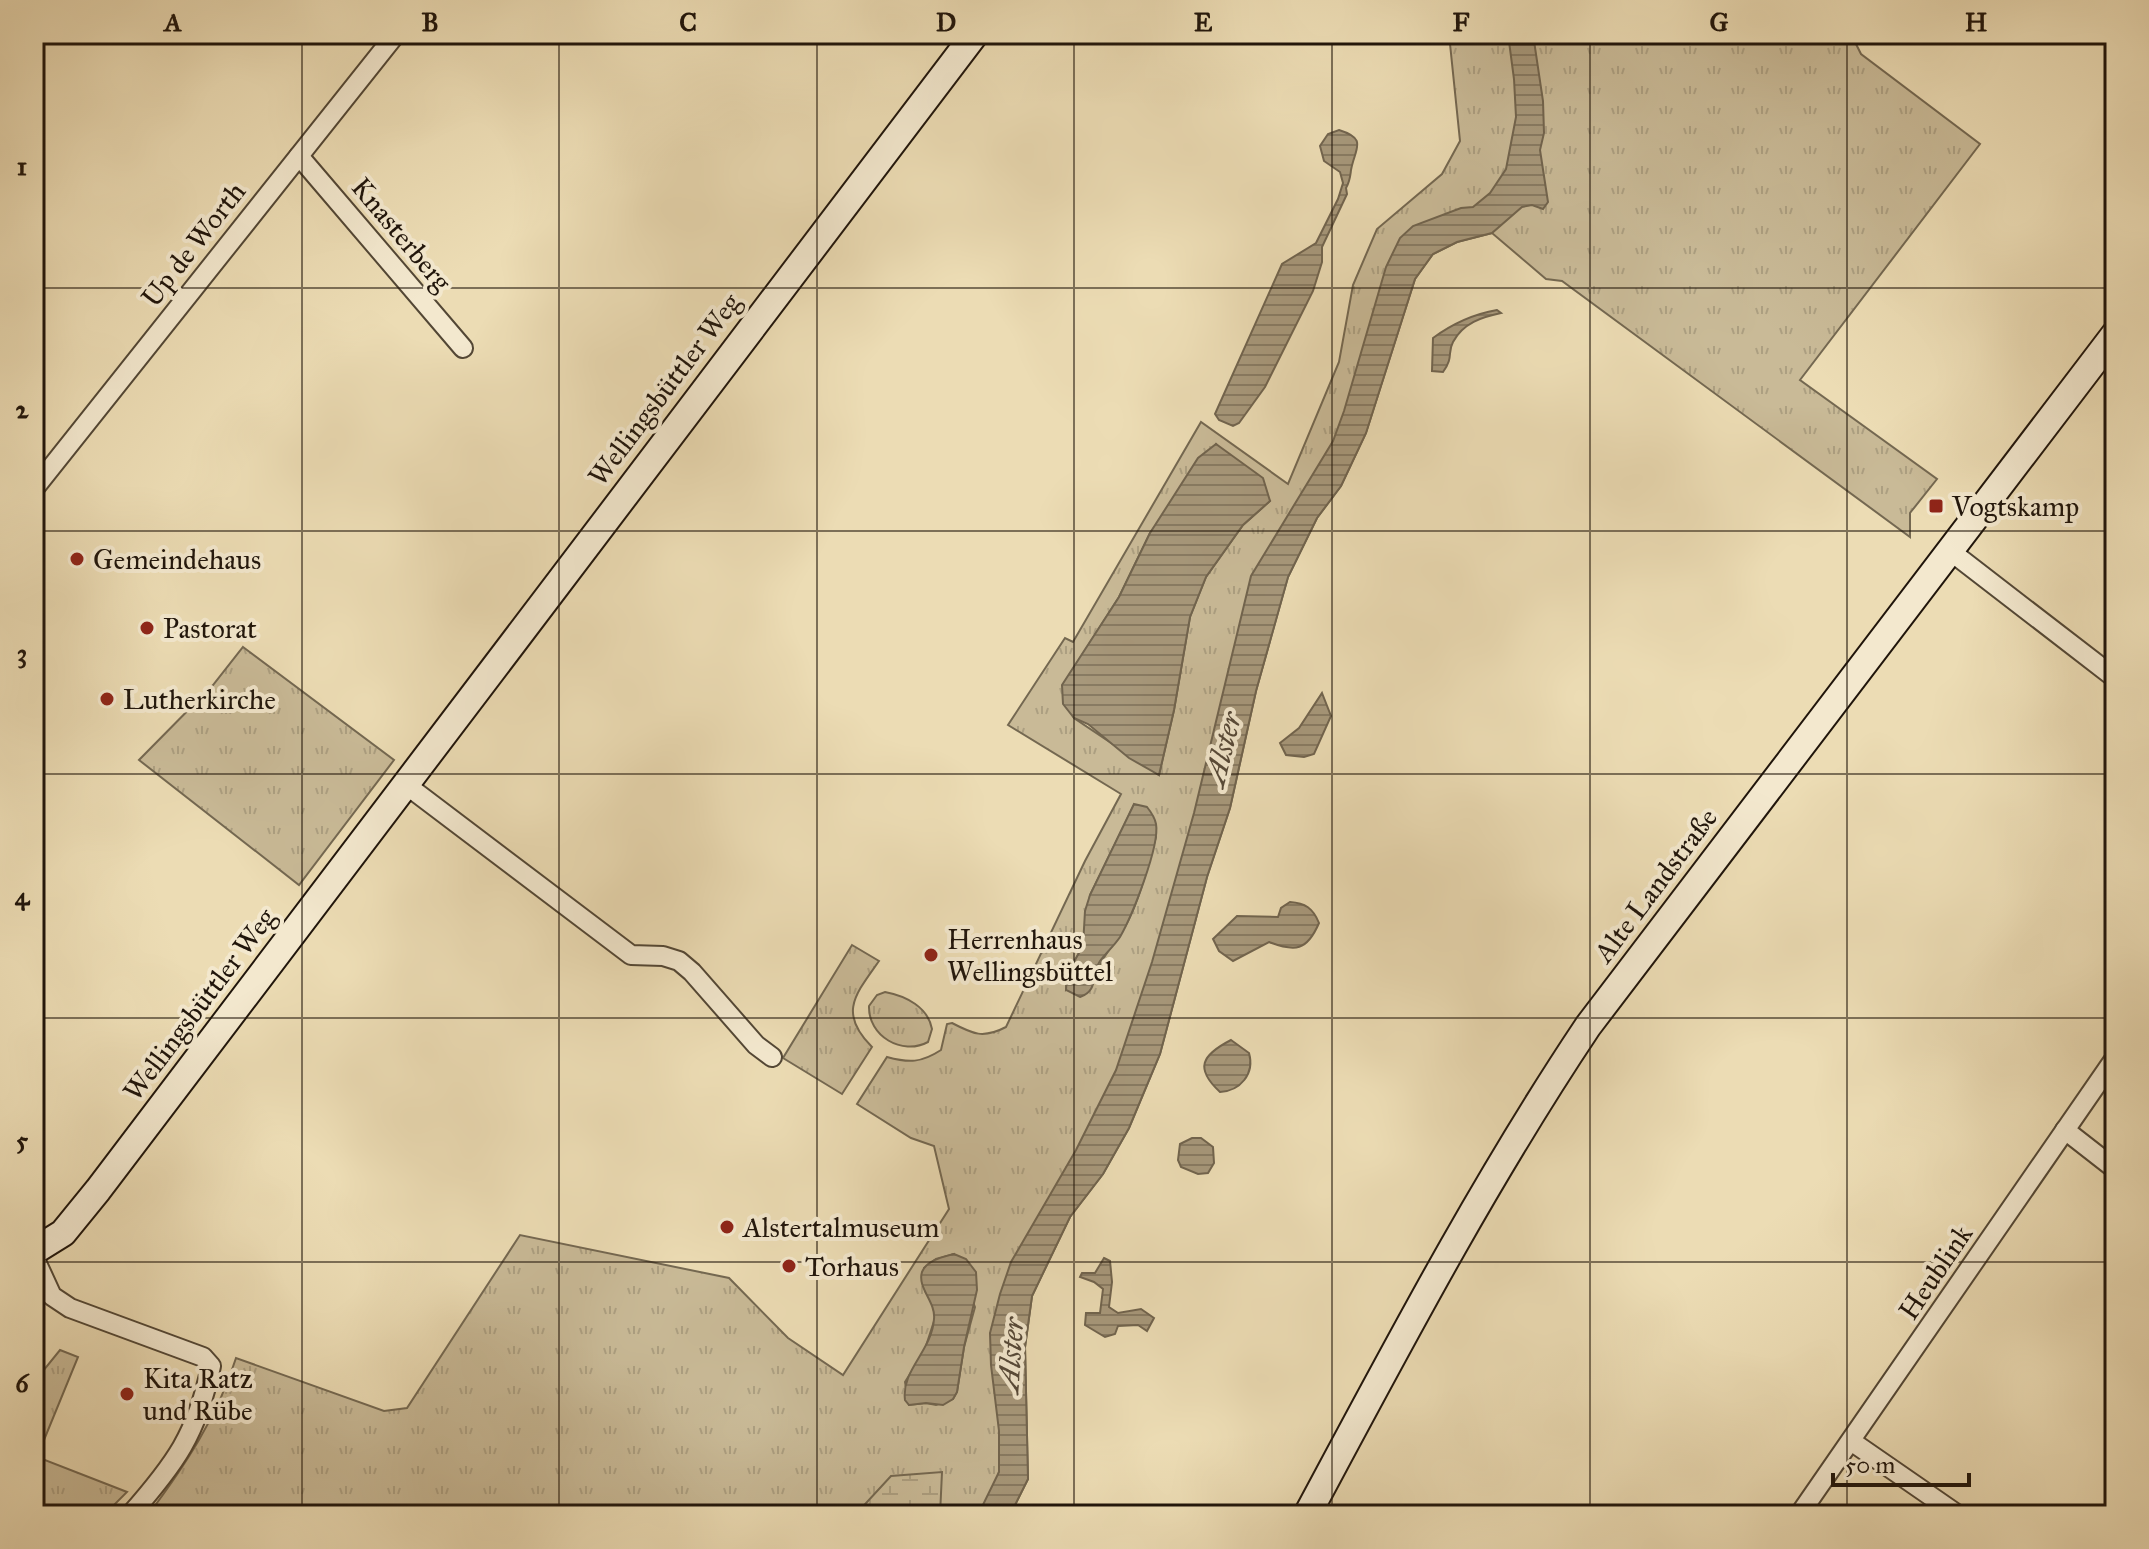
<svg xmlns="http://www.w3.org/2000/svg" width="2149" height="1549" font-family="'IM FELL Great Primer',serif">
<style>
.grass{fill:url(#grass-tufts);stroke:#746851;stroke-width:2;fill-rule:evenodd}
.wetland{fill:url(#wetland-marsh);stroke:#746851;stroke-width:2}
.water{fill:url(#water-rules);stroke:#71644e;stroke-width:2}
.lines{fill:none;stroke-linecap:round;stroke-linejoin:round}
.minor-casing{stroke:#534735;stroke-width:22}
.secondary-casing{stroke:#20150b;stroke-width:30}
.minor{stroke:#f3e8ce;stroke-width:18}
.secondary{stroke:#f3e8ce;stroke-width:26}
.grid{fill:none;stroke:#20150b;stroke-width:2;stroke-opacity:0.55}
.poi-dot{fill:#8f2418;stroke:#f3e8ce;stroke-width:3}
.labels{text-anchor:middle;stroke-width:8;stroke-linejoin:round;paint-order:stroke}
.street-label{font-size:28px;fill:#20150b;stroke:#f3e8ce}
.poi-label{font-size:28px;fill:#20150b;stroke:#f3e8ce;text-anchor:start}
.water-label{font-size:30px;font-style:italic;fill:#564938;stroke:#f3e8ce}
.neatline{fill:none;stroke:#20150b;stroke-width:3}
.grid-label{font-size:26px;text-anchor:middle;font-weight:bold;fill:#20150b}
</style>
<defs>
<pattern id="grass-tufts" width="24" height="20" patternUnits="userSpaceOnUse" patternTransform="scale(2)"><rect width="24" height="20" fill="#c9ba97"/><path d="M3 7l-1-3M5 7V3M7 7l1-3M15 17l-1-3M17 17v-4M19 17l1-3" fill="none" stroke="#ac9f81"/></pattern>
<pattern id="wetland-marsh" width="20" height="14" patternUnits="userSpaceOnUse" patternTransform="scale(2)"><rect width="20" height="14" fill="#c9ba97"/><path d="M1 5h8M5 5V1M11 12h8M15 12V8" fill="none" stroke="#ac9f81"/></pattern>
<pattern id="water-rules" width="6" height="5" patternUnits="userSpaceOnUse" patternTransform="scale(2)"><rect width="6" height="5" fill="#a7987b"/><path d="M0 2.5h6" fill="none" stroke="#887b63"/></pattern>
</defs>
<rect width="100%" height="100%" fill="#ecdcb4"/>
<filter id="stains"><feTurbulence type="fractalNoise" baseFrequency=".0025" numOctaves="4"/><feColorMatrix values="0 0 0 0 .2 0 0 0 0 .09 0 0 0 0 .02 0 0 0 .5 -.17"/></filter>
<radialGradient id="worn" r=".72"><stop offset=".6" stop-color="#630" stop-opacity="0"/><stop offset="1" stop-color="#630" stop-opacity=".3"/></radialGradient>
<g class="grass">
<path d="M1449 34H1851L1861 54 1980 144 1800 380 1937 479 1910 513V537L1562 281 1546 279 1492 233 1457 242 1433 254 1415 279 1366 433 1341 486 1317 518 1288 577 1256 691 1230 808 1207 877 1160 1054 1129 1128 1103 1174 1070 1217 1032 1296 1025 1347 1028 1479 1010 1515H148C184 1467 218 1416 236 1358L384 1411 407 1408 520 1235 729 1278 788 1338 843 1375 949 1209 934 1146 911 1138 857 1104 887 1057C909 1063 921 1063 941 1050L947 1024 952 1023C973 1034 983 1039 1006 1027L1085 861 1121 794 1008 725 1065 638 1073 642 1201 422 1288 484 1339 362 1353 285 1377 229 1442 174 1460 141ZM1216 444 1270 501 1243 525 1206 577 1190 617 1174 710 1159 775 1074 718 1063 685 1119 597 1150 533ZM1134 805 1156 837C1148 865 1141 895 1128 921 1121 936 1098 961 1097 974L1066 990 1067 974 1083 946 1090 895ZM954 1254 975 1307 964 1347 957 1392 953 1399 936 1405 926 1403 909 1405 905 1382 924 1352 935 1318 933 1305 925 1291 924 1268 936 1259Z"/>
<path d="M243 647 394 760 299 885 139 760 213 685Z"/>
<path d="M852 945 879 961C855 995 838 1013 872 1047L842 1094 783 1058Z"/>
<path d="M885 992C906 996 928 1007 932 1029L928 1042C902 1056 868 1036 869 1006L877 995Z"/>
<path d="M60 1350 78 1357 37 1457 127 1492 104 1515H34V1382Z"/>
</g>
<path class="wetland" d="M942 1472 940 1515H855L891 1476Z"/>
<g class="water">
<path d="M1508 34H1533L1543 101 1544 133 1540 150 1548 202 1543 209 1532 205 1522 207 1492 233 1457 242 1433 254 1415 279 1366 433 1341 486 1317 518 1288 577 1256 691 1230 808 1207 877 1160 1054 1129 1128 1103 1174 1070 1217 1032 1296 1025 1347 1028 1479 1010 1515H978L999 1472V1431L991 1365 990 1333 1000 1294 1011 1262 1076 1150 1116 1070 1152 962 1194 813 1251 576 1333 441 1344 411 1386 267 1400 238 1413 226 1461 208 1473 207 1490 193 1506 169 1516 117 1514 79Z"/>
<path d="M1339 130C1368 139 1355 148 1351 170 1350 178 1350 181 1346 188L1347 194 1322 247V262L1313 291 1265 387 1239 423 1233 426 1219 420 1215 414 1282 264 1316 243 1338 199 1343 183 1340 172 1324 161 1320 146 1328 134Z"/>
<path d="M1497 310 1501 313C1482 317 1463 323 1453 342 1447 353 1454 357 1443 372L1432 371 1433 338C1452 324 1474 314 1497 310Z"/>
<path d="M1216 444 1263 478 1270 501 1243 525 1206 577 1190 617 1174 710 1159 775 1129 758 1088 724 1074 718 1063 704 1062 685 1119 597 1150 533 1198 458Z"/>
<path d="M1322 693 1331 716 1314 754 1304 757 1286 755 1280 743 1299 728Z"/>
<path d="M1134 804 1147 807C1151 812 1155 818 1156 824 1160 846 1132 916 1120 937 1114 946 1106 953 1100 961 1091 975 1099 990 1080 997L1066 990 1067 974 1083 946 1085 911 1090 895Z"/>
<path d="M1290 902C1305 903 1313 908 1319 923 1307 951 1295 952 1269 942L1233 961 1219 951 1213 939 1237 916 1278 917 1281 908Z"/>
<path d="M1231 1040 1249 1053C1255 1074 1240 1091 1220 1092 1194 1068 1202 1055 1231 1040Z"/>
<path d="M1192 1138H1201L1213 1147 1214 1163 1208 1173 1198 1174 1181 1167 1178 1160 1180 1144Z"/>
<path d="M954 1254 966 1259 976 1272 977 1290 964 1347 957 1392 953 1399 943 1405 926 1403 909 1405 905 1400C901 1370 932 1351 934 1319 936 1302 917 1288 922 1272 927 1260 943 1257 954 1254Z"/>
<path d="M1104 1258 1110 1261 1112 1282 1109 1307 1118 1313 1141 1309 1154 1318 1147 1331 1138 1325 1118 1326 1115 1334 1105 1337 1085 1325 1086 1313H1100L1103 1289 1094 1282 1080 1277 1082 1273H1095Z"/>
</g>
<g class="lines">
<defs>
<g id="minor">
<path d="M299 156 463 348"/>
<path d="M34 489 396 34"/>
<path d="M1949 550 2115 678"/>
<path d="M405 784 631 955 663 956 679 961 692 972 756 1045 772 1057"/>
<path d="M2065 1130 2115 1169"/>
<path d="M34 1257 52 1296 70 1308 203 1357 211 1366C197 1434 175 1464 130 1515"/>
<path d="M1851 1441 1958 1515"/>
<path d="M1799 1515 2115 1058"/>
</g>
<g id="secondary">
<path d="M34 1251 63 1233 98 1190 975 34"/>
<path d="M1307 1515C1396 1349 1483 1183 1588 1026L2115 334"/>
</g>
</defs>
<use href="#minor" class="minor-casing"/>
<use href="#secondary" class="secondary-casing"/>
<use href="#minor" class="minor"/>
<use href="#secondary" class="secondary"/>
</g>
<path class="grid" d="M302 34V1515M559 34V1515M817 34V1515M1074 34V1515M1332 34V1515M1590 34V1515M1847 34V1515M34 288H2115M34 531H2115M34 774H2115M34 1018H2115M34 1262H2115"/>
<g class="poi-dot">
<rect x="1928" y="498" width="16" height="16" rx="4"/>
<circle cx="77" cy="559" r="8"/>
<circle cx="147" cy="628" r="8"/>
<circle cx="107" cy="699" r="8"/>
<circle cx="931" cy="955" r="8"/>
<circle cx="727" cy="1227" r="8"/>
<circle cx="789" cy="1266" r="8"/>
<circle cx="127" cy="1394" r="8"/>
</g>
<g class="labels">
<g class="street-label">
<text transform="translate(402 234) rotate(50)" y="10">Knasterberg</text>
<text transform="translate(193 244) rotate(-52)" y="10">Up de Worth</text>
<text transform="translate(664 389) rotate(-53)" y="10">Wellingsbüttler Weg</text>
<text transform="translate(1655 885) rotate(-53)" y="10">Alte Landstraße</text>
<text transform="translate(199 1004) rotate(-53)" y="10">Wellingsbüttler Weg</text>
<text transform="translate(1935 1272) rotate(-56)" y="10">Heublink</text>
</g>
<g class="poi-label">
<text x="1952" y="516">Vogtskamp</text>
<text x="93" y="569">Gemeindehaus</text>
<text x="163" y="638">Pastorat</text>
<text x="123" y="709">Lutherkirche</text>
<text x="947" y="949">Herrenhaus<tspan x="947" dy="32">Wellingsbüttel</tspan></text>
<text x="743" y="1237">Alstertalmuseum</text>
<text x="805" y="1276">Torhaus</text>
<text x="143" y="1388">Kita Ratz<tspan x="143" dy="32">und Rübe</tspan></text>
</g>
<g class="water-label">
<text transform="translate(1223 749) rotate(-76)" y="10">Alster</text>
<text transform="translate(1011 1355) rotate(-86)" y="10">Alster</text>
</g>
</g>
<rect width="2149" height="1549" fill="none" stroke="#ecdcb4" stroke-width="88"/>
<path d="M1833 1473v12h136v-12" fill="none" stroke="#20150b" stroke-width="4"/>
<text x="1845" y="1473" font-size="24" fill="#20150b" stroke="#f3e8ce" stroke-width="6" paint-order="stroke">50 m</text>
<rect x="44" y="44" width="2061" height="1461" class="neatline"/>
<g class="grid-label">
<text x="173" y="31">A</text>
<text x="430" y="31">B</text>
<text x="688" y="31">C</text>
<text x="946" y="31">D</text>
<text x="1203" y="31">E</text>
<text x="1461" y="31">F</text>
<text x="1719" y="31">G</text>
<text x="1976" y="31">H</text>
<text x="22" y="175">1</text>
<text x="22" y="418">2</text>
<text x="22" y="662">3</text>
<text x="22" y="905">4</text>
<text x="22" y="1149">5</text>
<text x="22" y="1392">6</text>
</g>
<rect width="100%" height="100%" filter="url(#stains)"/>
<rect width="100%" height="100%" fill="url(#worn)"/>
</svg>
